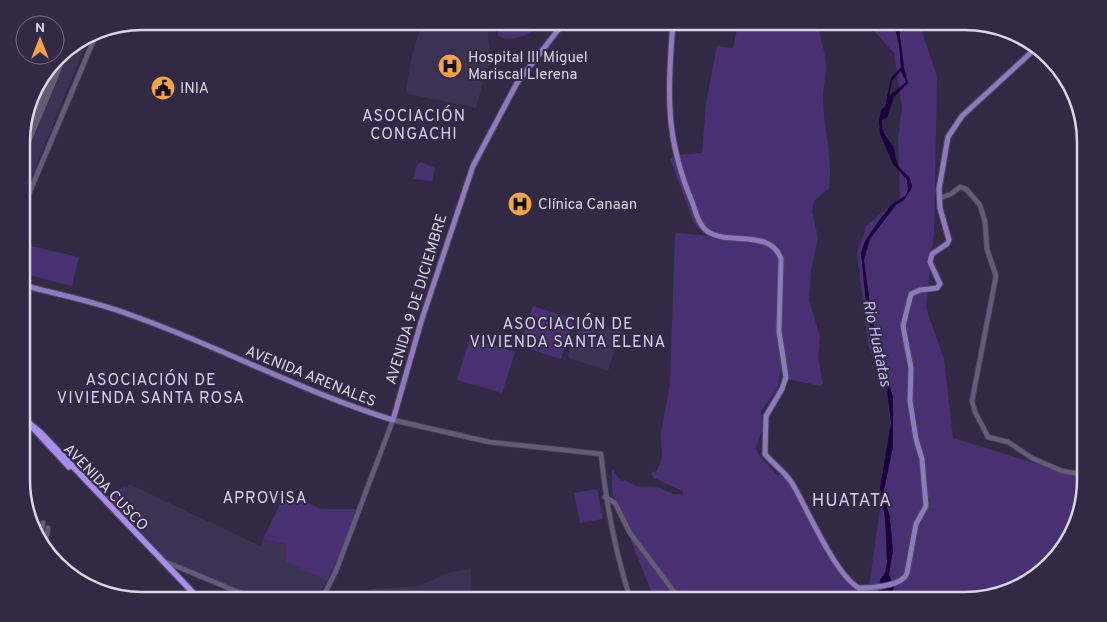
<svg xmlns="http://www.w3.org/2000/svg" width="1107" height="622" font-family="Overpass,sans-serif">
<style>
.built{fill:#3c3253}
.green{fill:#483173}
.water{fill:#1c003e;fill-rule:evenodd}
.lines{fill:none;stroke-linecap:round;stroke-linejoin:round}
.taxiway{stroke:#635c74;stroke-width:8}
.runway{stroke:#635c74;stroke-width:20}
.secondary-casing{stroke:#4c455b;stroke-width:6}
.primary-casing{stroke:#4c455b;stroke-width:7}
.highway-casing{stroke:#4c455b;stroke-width:8}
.secondary{stroke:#635b79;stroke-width:4.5}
.primary{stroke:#8d79bd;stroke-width:5}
.highway{stroke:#a98deb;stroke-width:5.5}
.labels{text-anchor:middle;stroke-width:4;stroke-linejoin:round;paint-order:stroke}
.poi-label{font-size:15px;fill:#dad6e7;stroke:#322a45;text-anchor:start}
.street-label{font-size:15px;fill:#dad6e7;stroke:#322a45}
.neighbourhood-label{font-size:16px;letter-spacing:1px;fill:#d7cff1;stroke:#322a45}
.water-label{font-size:16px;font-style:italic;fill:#c7b7f2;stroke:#322a45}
.quarter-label{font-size:18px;letter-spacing:1px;fill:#d7cff1;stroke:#322a45}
.rim{fill:none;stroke:#dad6e7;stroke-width:2.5}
</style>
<rect width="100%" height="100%" fill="#322a45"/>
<g class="built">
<path d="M422 21H488V38L492 61 486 71 476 108 409 94 406 91 411 60Z"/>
<path d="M90 34 22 200V127L34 89 62 52Z"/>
<path d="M514 195 531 201 527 214 510 208Z"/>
<path d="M581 319 619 330 620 333 608 371 569 358 568 355Z"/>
<path d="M129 484 260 546 263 539 286 544V562L327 581 315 601H275L258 597 164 559 116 508Z"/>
<path d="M471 569 472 601H328L372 589 418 586 451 572Z"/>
</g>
<g class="green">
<path d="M499 21H545C533 32 515 44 498 36Z"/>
<path d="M739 21H817C819 36 826 52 826 67 826 79 822 90 823 102 824 131 833 159 829 188L814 201 812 211 818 238 811 271 809 300 820 337 818 358 823 384 821 386 783 378 781 370 777 389 761 411 762 431 756 447 758 454 778 476 786 470C797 491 838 579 857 586 860 587 866 587 869 587L891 431 887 393 868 344 857 252 867 225 900 198 898 138 902 108 894 53 865 21H920L921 29 937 76 934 232 926 308 944 359 953 438 1086 479V487L1070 540 1025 584 972 601H655L617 505 612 491V469L621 481 625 480C640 490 641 485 656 487 668 488 669 497 683 494V491L654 478 651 473 657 471 662 458 661 432 670 385 675 233 714 236 704 233 694 223 670 159 677 155 702 153 706 103 717 46 733 48Z"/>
<path d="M421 162 435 168 432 181 413 179 416 167Z"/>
<path d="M22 244 79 257 72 286 22 273Z"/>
<path d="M533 306 574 319 561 359 520 346Z"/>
<path d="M584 324 592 327 588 342 579 340Z"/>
<path d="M470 338 515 352 502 393 457 380Z"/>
<path d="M124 487 126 488 116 508 105 497Z"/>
<path d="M597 489 603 519 580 523 574 493Z"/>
<path d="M291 495 321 509H356L336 564 327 581 286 562V544L263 539 283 498Z"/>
</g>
<path class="water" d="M893 21H897L899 27 904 67 908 83 894 97 887 118 882 120C881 131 886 136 892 145 896 151 895 159 898 165 903 174 912 174 912 188L904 200 896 205 870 239 864 260 872 318 893 398V447L883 495 890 517 893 551 889 574 894 587 889 601H877L880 580 885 573 887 562 885 519 880 488 891 423 887 391 879 366 867 314 861 253 865 241 880 219 892 204 905 196 908 190 907 180 893 164 880 134 879 122 881 110 885 107 891 78 901 67 899 45ZM901 71 906 82 889 96 892 81Z"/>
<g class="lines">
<path class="taxiway" d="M22 129 28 124"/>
<path class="runway" d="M22 138 53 64"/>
<defs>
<g id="secondary">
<path d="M940 198 951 194 960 187 966 189 980 205 985 222 987 249 996 276 972 401 975 412 988 437 1008 442 1032 458 1062 471 1086 475"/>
<path d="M22 210 98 30"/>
<path d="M605 497 615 503 630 533 681 601"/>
<path d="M39 541 43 523"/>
<path d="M44 549 48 528"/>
<path d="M166 562 260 601"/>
<path d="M321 601 336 571 393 420 489 442 601 454C606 504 615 552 631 601"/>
</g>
<g id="primary">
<path d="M673 21C668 93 664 136 693 204 696 213 699 225 707 231 727 246 771 228 781 259L779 331 786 377 782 389 766 416 765 454C773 464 785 472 792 483 807 508 835 575 859 588 871 588 903 586 907 573L916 524 926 506 922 459 916 439 910 401 911 368 903 326 911 294 920 290 937 288 940 284 930 262 932 254 947 244 949 240 940 208 939 189 948 137 962 116 1036 48"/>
<path d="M22 285C61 295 101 303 139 318 225 349 305 393 393 420L421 322 473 166 517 83 565 21"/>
</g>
<g id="highway">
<path d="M22 417 40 432 201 601"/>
<path d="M33 428 69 467"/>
</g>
</defs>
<use href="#secondary" class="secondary-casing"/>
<use href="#primary" class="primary-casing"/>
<use href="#highway" class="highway-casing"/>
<use href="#secondary" class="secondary"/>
<use href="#primary" class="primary"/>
<use href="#highway" class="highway"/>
</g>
<defs>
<symbol id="hospital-disc" viewBox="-11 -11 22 22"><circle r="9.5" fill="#f5a346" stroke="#322a45"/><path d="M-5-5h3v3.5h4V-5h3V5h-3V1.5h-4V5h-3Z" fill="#111"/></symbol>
<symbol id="civic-disc" viewBox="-11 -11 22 22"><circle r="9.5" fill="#f5a346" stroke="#322a45"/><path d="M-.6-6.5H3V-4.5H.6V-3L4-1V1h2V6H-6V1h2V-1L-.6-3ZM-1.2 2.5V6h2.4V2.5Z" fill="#111"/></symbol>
</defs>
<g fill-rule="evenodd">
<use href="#hospital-disc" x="436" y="52" width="28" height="28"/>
<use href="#civic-disc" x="149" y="74" width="28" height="28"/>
<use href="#hospital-disc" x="506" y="190" width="28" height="28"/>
</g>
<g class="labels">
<g class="poi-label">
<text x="468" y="62">Hospital III Miguel<tspan x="468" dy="17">Mariscal Llerena</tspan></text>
<text x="180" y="93">INIA</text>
<text x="538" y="209">Clínica Canaan</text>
</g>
<g class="street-label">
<text transform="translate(416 299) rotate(-73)" y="5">AVENIDA 9 DE DICIEMBRE</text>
<text transform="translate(311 376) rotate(22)" y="5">AVENIDA ARENALES</text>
<text transform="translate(106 487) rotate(46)" y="5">AVENIDA CUSCO</text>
</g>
<g class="neighbourhood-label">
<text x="414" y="121">ASOCIACIÓN<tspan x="414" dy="18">CONGACHI</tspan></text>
<text x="568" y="329">ASOCIACIÓN DE<tspan x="568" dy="18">VIVIENDA SANTA ELENA</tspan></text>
<text x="151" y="385">ASOCIACIÓN DE<tspan x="151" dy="18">VIVIENDA SANTA ROSA</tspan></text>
<text x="265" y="503">APROVISA</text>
</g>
<g class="water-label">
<text transform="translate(878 343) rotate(78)" y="6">Rio Huatatas</text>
</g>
<g class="quarter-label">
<text x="852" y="506">HUATATA</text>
</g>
</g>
<path d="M0 0H1107V622H0ZM142 30H965A112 112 0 0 1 1077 142V480A112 112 0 0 1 965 592H142A112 112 0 0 1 30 480V142A112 112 0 0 1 142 30Z" fill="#322a45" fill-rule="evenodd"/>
<path class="rim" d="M142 30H965A112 112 0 0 1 1077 142V480A112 112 0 0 1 965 592H142A112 112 0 0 1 30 480V142A112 112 0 0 1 142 30Z"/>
<g transform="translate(40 40)"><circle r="24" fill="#322a45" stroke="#756f86"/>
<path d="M0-4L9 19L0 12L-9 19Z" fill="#f5a346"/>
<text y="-8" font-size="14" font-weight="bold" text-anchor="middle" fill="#dad6e7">N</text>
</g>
</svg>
